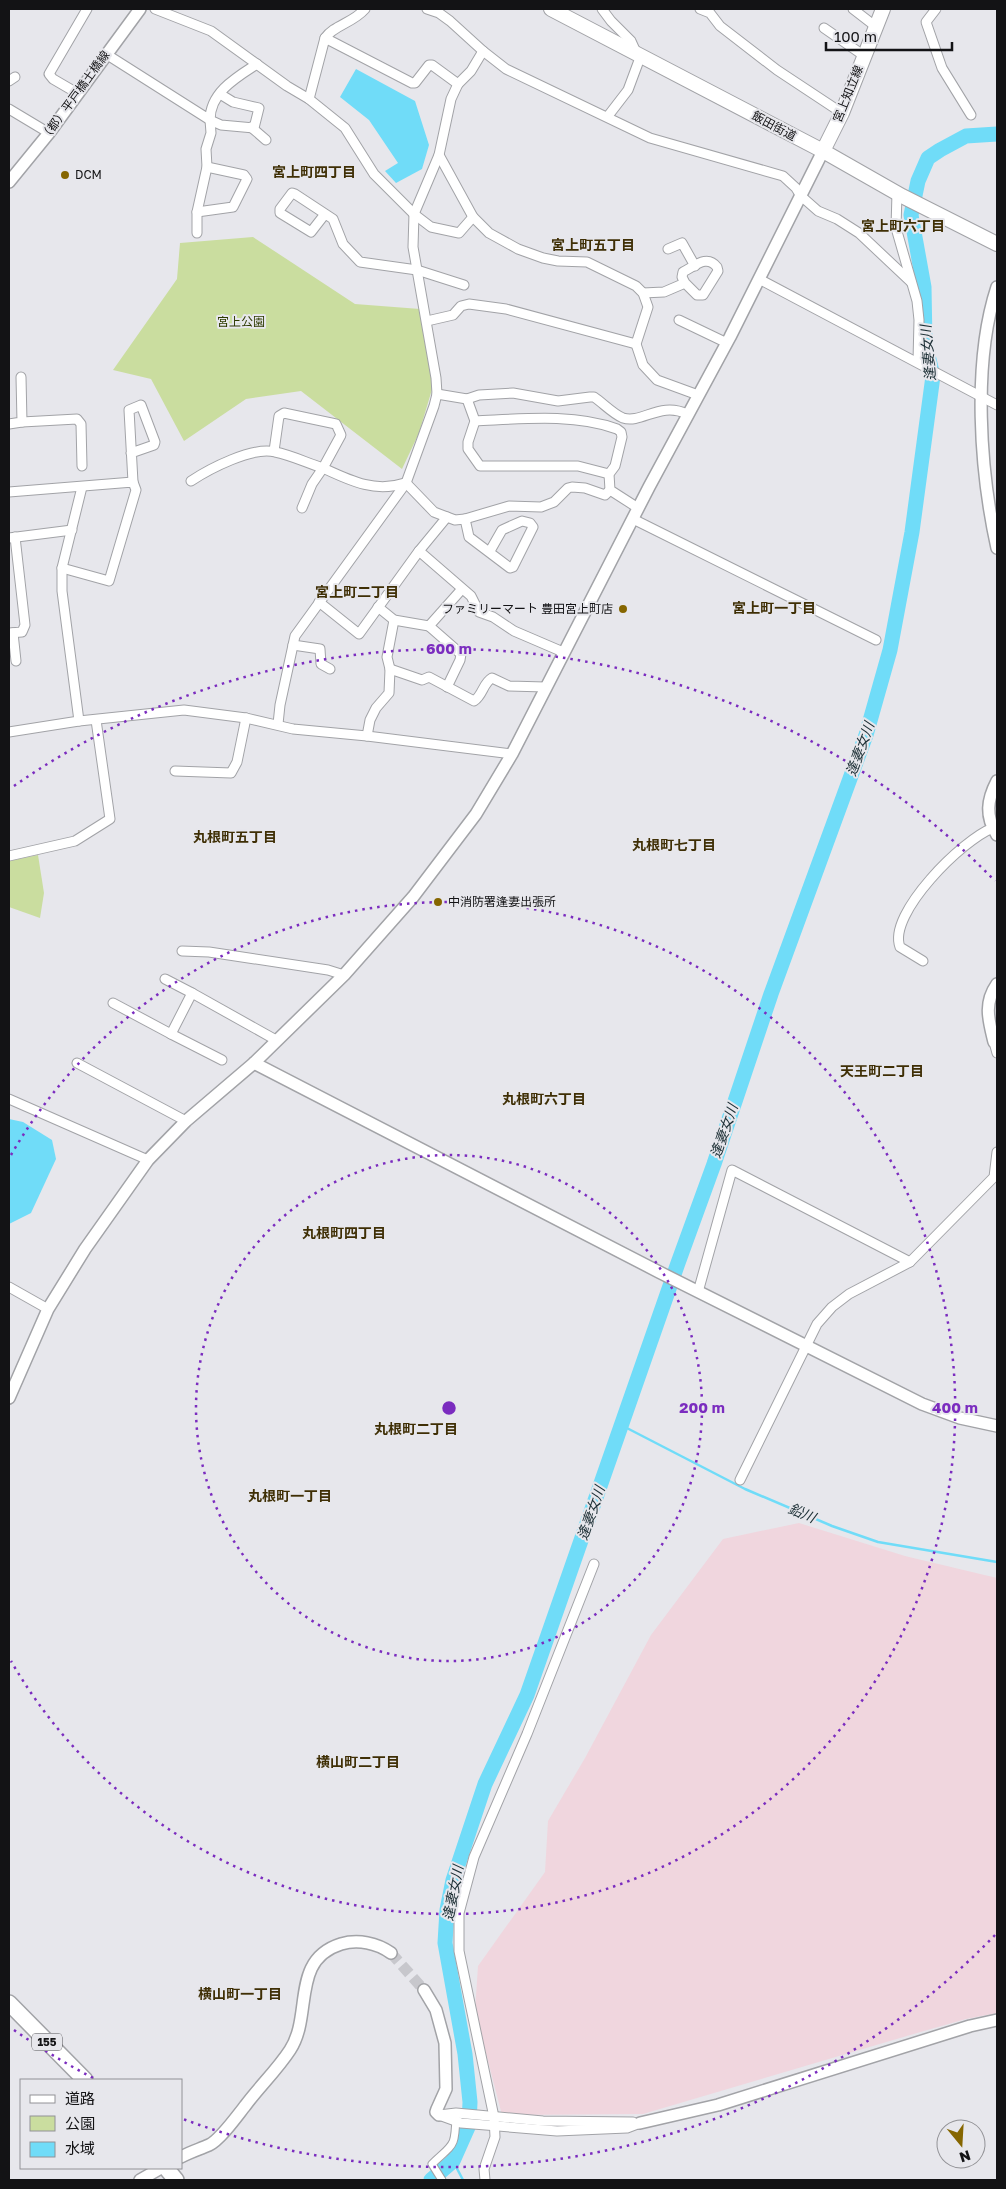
<svg xmlns="http://www.w3.org/2000/svg" width="1006" height="2189" font-family="'Golos Text','Noto Sans JP',sans-serif">
<style>
.industrial{fill:#f0d6de}
.green{fill:#cadd9f}
.water{fill:#70dcf8}
.lines{fill:none;stroke-linecap:round;stroke-linejoin:round}
.stream{stroke:#70dcf8;stroke-width:2.5}
.river{stroke:#70dcf8;stroke-width:15}
.tertiary-tunnel{stroke:#c7c7cc;stroke-width:11;stroke-dasharray:11 5.5;stroke-linecap:butt}
.pedestrian-casing{stroke:#a2a3a7;stroke-width:9}
.minor-casing{stroke:#a2a3a7;stroke-width:11}
.tertiary-casing{stroke:#a2a3a7;stroke-width:14}
.secondary-casing{stroke:#a2a3a7;stroke-width:16}
.trunk-casing{stroke:#a2a3a7;stroke-width:18}
.pedestrian{stroke:#fff;stroke-width:7}
.minor{stroke:#fff;stroke-width:9}
.tertiary{stroke:#fff;stroke-width:11}
.secondary{stroke:#fff;stroke-width:14}
.trunk{stroke:#fff;stroke-width:15}
.ring{fill:none;stroke:#7b2cbf;stroke-width:2.5;stroke-dasharray:2.5 5}
.poi-dot{fill:#866600;stroke:#e7e7ec;stroke-width:2}
.labels{text-anchor:middle;stroke-width:4;stroke-linejoin:round;paint-order:stroke}
.shield{fill:#e7e7ec;stroke:#535356;stroke-width:1}
.shield-label{font-size:11px;font-weight:bold;fill:#131315}
.street-label{font-size:12px;fill:#131315;stroke:#e7e7ec}
.poi-label{font-size:12px;fill:#131315;stroke:#e7e7ec;text-anchor:start}
.park-label{font-size:12px;fill:#2e3b00;stroke:#e7e7ec}
.neighbourhood-label{font-size:14px;font-weight:bold;fill:#3f2f05;stroke:#e7e7ec}
.water-label{font-size:14px;font-style:italic;fill:#1b2e34;stroke:#e7e7ec}
.centre{fill:#7b2cbf;stroke:#e7e7ec;stroke-width:2.5}
.ring-label{font-size:15px;text-anchor:middle;font-weight:bold;fill:#7b2cbf;stroke:#e7e7ec;stroke-width:4;stroke-linejoin:round;paint-order:stroke}
</style>
<rect width="100%" height="100%" fill="#e7e7ec"/>
<path class="industrial" d="M799 1523 905 1556 997 1578V2013L966 2019 917 2033 643 2114 502 2115 475 2011 478 1966 545 1872 548 1821 585 1758 651 1635 723 1539Z"/>
<g class="green">
<path d="M253 237 355 304 420 309 433 386 419 433 402 469 301 391 246 399 184 441 151 379 113 370 177 279 180 243Z"/>
<path d="M38 855 44 893 40 918 9 907V861Z"/>
</g>
<g class="water">
<path d="M356 69 415 101 429 145 422 169 396 183 385 171 398 163 369 120 340 97Z"/>
<path d="M9 1119 23 1122 52 1140 56 1159 31 1213 9 1224Z"/>
</g>
<g class="lines">
<g class="stream">
<path d="M621 1425 745 1489 832 1526 878 1542 997 1562"/>
<path d="M453 2161 463 2180"/>
</g>
<path class="river" d="M431 2180 453 2161 469 2125 470 2102 465 2054 445 1943 447 1910 453 1880 485 1784 527 1695 678 1263 714 1164 771 994 866 735 890 650 912 532 933 376 925 343 924 287 911 215 918 181 928 158 940 150 966 136 997 134"/>
<path class="tertiary-tunnel" d="M391 1953 424 1990"/>
<defs>
<path id="pedestrian" d="M442 2180 432 2164C454 2143 455 2148 456 2116"/>
<g id="minor">
<path d="M155 9 211 31 287 86 309 99 345 128 374 174 414 214 431 227 459 233 473 217"/>
<path d="M427 9 439 13 450 21 483 51 506 69 650 138 783 176 796 188 801 196 818 211 837 219 859 233 911 282"/>
<path d="M602 9 611 21 631 41 636 52"/>
<path d="M700 9 710 13 720 26 777 70 842 113"/>
<path d="M853 9 875 26"/>
<path d="M936 9 926 22 942 68 971 115"/>
<path d="M824 28 863 55"/>
<path d="M325 38C334 25 353 23 365 9"/>
<path d="M106 54 210 120C210 92 237 77 257 64"/>
<path d="M9 81 15 77"/>
<path d="M77 93 53 79 49 74 87 9"/>
<path d="M309 99 325 38 412 83H415L429 65H432L458 84"/>
<path d="M9 109 49 133"/>
<path d="M608 116 628 90 641 55"/>
<path d="M251 127 266 140"/>
<path d="M439 155 473 217 489 233 518 249 543 258 558 261 587 262 636 286 643 293 648 307 636 344 643 365 657 380 698 395"/>
<path d="M897 193 896 228 917 301 919 320 918 361"/>
<path d="M197 212 233 207 247 179 244 175 207 167"/>
<path d="M325 214 311 232 280 213V209L292 193 295 194 333 219 343 244 360 262 417 270 464 285"/>
<path d="M197 233V212L207 167 206 149 211 133 210 120 221 125 254 128 259 108 233 102 220 94"/>
<path d="M668 249 682 243 695 266"/>
<path d="M759 279 997 405"/>
<path d="M643 293 664 292 685 283 697 295H703L718 271 717 267C707 254 695 266 683 272L682 277 685 283"/>
<path d="M679 320 727 343"/>
<path d="M427 321 453 315 461 306 469 304 506 309 636 344"/>
<path d="M437 394 467 399 479 395 513 393 558 401 590 397H594C603 403 613 414 623 418 642 424 660 401 687 414"/>
<path d="M467 399 475 421 468 442V449L480 466H578L609 474"/>
<path d="M475 421C520 419 574 413 617 429L621 432 622 437 615 466 609 474 610 490 638 508"/>
<path d="M22 422 77 419 81 424 82 466"/>
<path d="M9 424 22 422 21 377"/>
<path d="M274 451 279 416 284 413 336 424 341 435 323 468C351 481 375 493 405 483"/>
<path d="M131 453 154 445 155 442 141 405 129 410 133 482"/>
<path d="M191 481C209 469 253 446 275 452 291 455 307 463 323 468L312 484 302 508"/>
<path d="M406 483 434 512 447 517 419 551 471 596 479 612 493 617 514 631 563 652"/>
<path d="M9 492 133 482 136 490 109 581 62 568"/>
<path d="M447 517 455 520 465 519 469 537 510 568 513 567 533 527 530 523 522 521 502 530 490 551"/>
<path d="M465 519 509 506 541 507 554 502 568 488 572 487 585 488 605 495 610 490"/>
<path d="M633 519 876 640"/>
<path d="M9 538 72 530"/>
<path d="M319 602 359 634 419 551"/>
<path d="M378 607 394 620 429 626 462 589"/>
<path d="M429 626 461 654 460 660 447 687"/>
<path d="M9 633 22 632 25 625 15 537"/>
<path d="M13 633 16 661"/>
<path d="M293 645 320 649 321 664 330 669"/>
<path d="M390 669 387 657 394 620"/>
<path d="M79 721 62 591V568L82 487"/>
<path d="M278 724 280 705 295 636 406 483 434 406 437 394 436 378 413 247 414 214 439 155 451 99 458 84 471 71 483 51"/>
<path d="M9 732 79 721 184 710 246 718 293 729 367 736 512 754"/>
<path d="M367 736 370 720 376 708 389 693 390 669 422 680 429 677 474 701C483 695 483 683 492 678L509 686 545 687"/>
<path d="M175 771 231 773 237 762 246 718"/>
<path d="M9 856 75 841 110 819 96 720"/>
<path d="M182 951 209 952 328 970 344 975"/>
<path d="M923 961 900 947C887 914 963 839 993 828"/>
<path d="M165 979 192 993"/>
<path d="M113 1003 171 1034 192 993 276 1040"/>
<path d="M171 1034 222 1060"/>
<path d="M997 1041 994 1042 997 1053"/>
<path d="M77 1063 186 1121"/>
<path d="M9 1099 148 1160"/>
<path d="M9 1287 48 1309"/>
<path d="M698 1292 732 1170 910 1262"/>
<path d="M740 1480 817 1324 832 1307 849 1294 910 1262 994 1177 997 1152"/>
<path d="M439 2115 461 2123 557 2131 627 2128 640 2123"/>
<path d="M439 2115 456 2113 543 2121 633 2122"/>
<path d="M485 2180 484 2169 495 2137 494 2117 459 1951V1913L474 1857 527 1734 594 1564"/>
</g>
<g id="tertiary">
<path d="M9 182 49 133 140 9"/>
<path d="M997 287C972 363 980 471 997 548"/>
<path d="M997 781C987 800 985 816 997 835"/>
<path d="M994 1042C989 1021 983 1004 997 984"/>
<path d="M254 1063 659 1272 922 1404 960 1418 997 1426"/>
<path d="M9 1398 48 1309 85 1249 148 1160 186 1121 254 1063 344 975 413 897 476 814 512 754 649 487 730 337 823 151"/>
<path d="M424 1990 436 2010 445 2043 446 2089 437 2109 436 2112 439 2115"/>
<path d="M640 2123 718 2105 970 2026 997 2020"/>
<path d="M181 2157C190 2152 200 2149 209 2145 220 2140 237 2116 245 2106 259 2087 277 2070 290 2050 313 2015 290 1960 341 1944 358 1939 377 1943 391 1953"/>
<path d="M140 2180 161 2168"/>
</g>
<g id="secondary">
<path d="M551 9 823 151 902 196 997 244"/>
<path d="M823 151 842 113 883 9"/>
</g>
<g id="trunk">
<path d="M9 2003 85 2080"/>
<path d="M166 2168 176 2180"/>
</g>
</defs>
<use href="#pedestrian" class="pedestrian-casing"/>
<use href="#minor" class="minor-casing"/>
<use href="#tertiary" class="tertiary-casing"/>
<use href="#secondary" class="secondary-casing"/>
<use href="#trunk" class="trunk-casing"/>
<use href="#pedestrian" class="pedestrian"/>
<use href="#minor" class="minor"/>
<use href="#tertiary" class="tertiary"/>
<use href="#secondary" class="secondary"/>
<use href="#trunk" class="trunk"/>
</g>
<g class="ring">
<circle cx="449" cy="1408" r="253"/>
<path d="M11 1155A506 506 0 1 1 11 1661"/>
<path d="M995 1935A759 759 0 0 1 183 2119M93 2078A759 759 0 0 1 14 2030M14 786A759 759 0 0 1 995 881"/>
</g>
<g class="poi-dot">
<circle cx="65" cy="175" r="5"/>
<circle cx="623" cy="609" r="5"/>
<circle cx="438" cy="902" r="5"/>
</g>
<g class="labels">
<rect class="shield" x="32" y="2033.5" width="30" height="17" rx="4"/>
<g class="shield-label">
<text x="47" y="2046">155</text>
</g>
<g class="street-label">
<text transform="translate(848 94) rotate(-68)" y="4">宮上知立線</text>
<text transform="translate(75 96) rotate(-54)" y="4">（都）平戸橋土橋線</text>
<text transform="translate(774 126) rotate(28)" y="4">飯田街道</text>
</g>
<g class="poi-label">
<text x="75" y="179">DCM</text>
<text x="613" y="613" text-anchor="end">ファミリーマート 豊田宮上町店</text>
<text x="448" y="906">中消防署逢妻出張所</text>
</g>
<g class="park-label">
<text x="241" y="326">宮上公園</text>
</g>
<g class="neighbourhood-label">
<text x="314" y="177">宮上町四丁目</text>
<text x="903" y="231">宮上町六丁目</text>
<text x="593" y="250">宮上町五丁目</text>
<text x="357" y="597">宮上町二丁目</text>
<text x="774" y="613">宮上町一丁目</text>
<text x="235" y="842">丸根町五丁目</text>
<text x="674" y="850">丸根町七丁目</text>
<text x="882" y="1076">天王町二丁目</text>
<text x="544" y="1104">丸根町六丁目</text>
<text x="344" y="1238">丸根町四丁目</text>
<text x="416" y="1434">丸根町二丁目</text>
<text x="290" y="1501">丸根町一丁目</text>
<text x="358" y="1767">横山町二丁目</text>
<text x="240" y="1999">横山町一丁目</text>
</g>
<g class="water-label">
<text transform="translate(928 353) rotate(-95)" y="5">逢妻女川</text>
<text transform="translate(860 749) rotate(-70)" y="5">逢妻女川</text>
<text transform="translate(724 1131) rotate(-71)" y="5">逢妻女川</text>
<text transform="translate(591 1513) rotate(-71)" y="5">逢妻女川</text>
<text transform="translate(802 1513) rotate(23)" y="5">鉛川</text>
<text transform="translate(453 1893) rotate(-79)" y="5">逢妻女川</text>
</g>
</g>
<circle cx="449" cy="1408" r="8" class="centre"/>
<g class="ring-label">
<text x="449" y="654">600 m</text>
<text x="702" y="1413">200 m</text>
<text x="955" y="1413">400 m</text>
</g>
<rect width="1006" height="2189" fill="none" stroke="#131315" stroke-width="20"/>
<rect x="20" y="2079" width="162" height="90" fill="#e7e7ec" stroke="#929296"/>
<rect x="30" y="2095" width="25" height="8" fill="#ffffff" stroke="#929296"/>
<text x="65" y="2104" font-size="15" fill="#131315">道路</text>
<rect x="30" y="2116" width="25" height="15" fill="#cadd9f" stroke="#929296"/>
<text x="65" y="2129" font-size="15" fill="#131315">公園</text>
<rect x="30" y="2142" width="25" height="15" fill="#70dcf8" stroke="#929296"/>
<text x="65" y="2154" font-size="15" fill="#131315">水域</text>
<g transform="translate(961 2144) rotate(162)"><circle r="24" fill="#e7e7ec" stroke="#929296"/>
<path d="M0-4L9 19L0 12L-9 19Z" fill="#866600"/>
<text y="-8" font-size="14" font-weight="bold" text-anchor="middle" fill="#131315">N</text>
</g>
<path d="M826 42v8h126v-8" fill="none" stroke="#131315" stroke-width="2.5"/>
<text x="834" y="42" font-size="15" fill="#131315" stroke="#e7e7ec" stroke-width="4" paint-order="stroke">100 m</text>
</svg>
